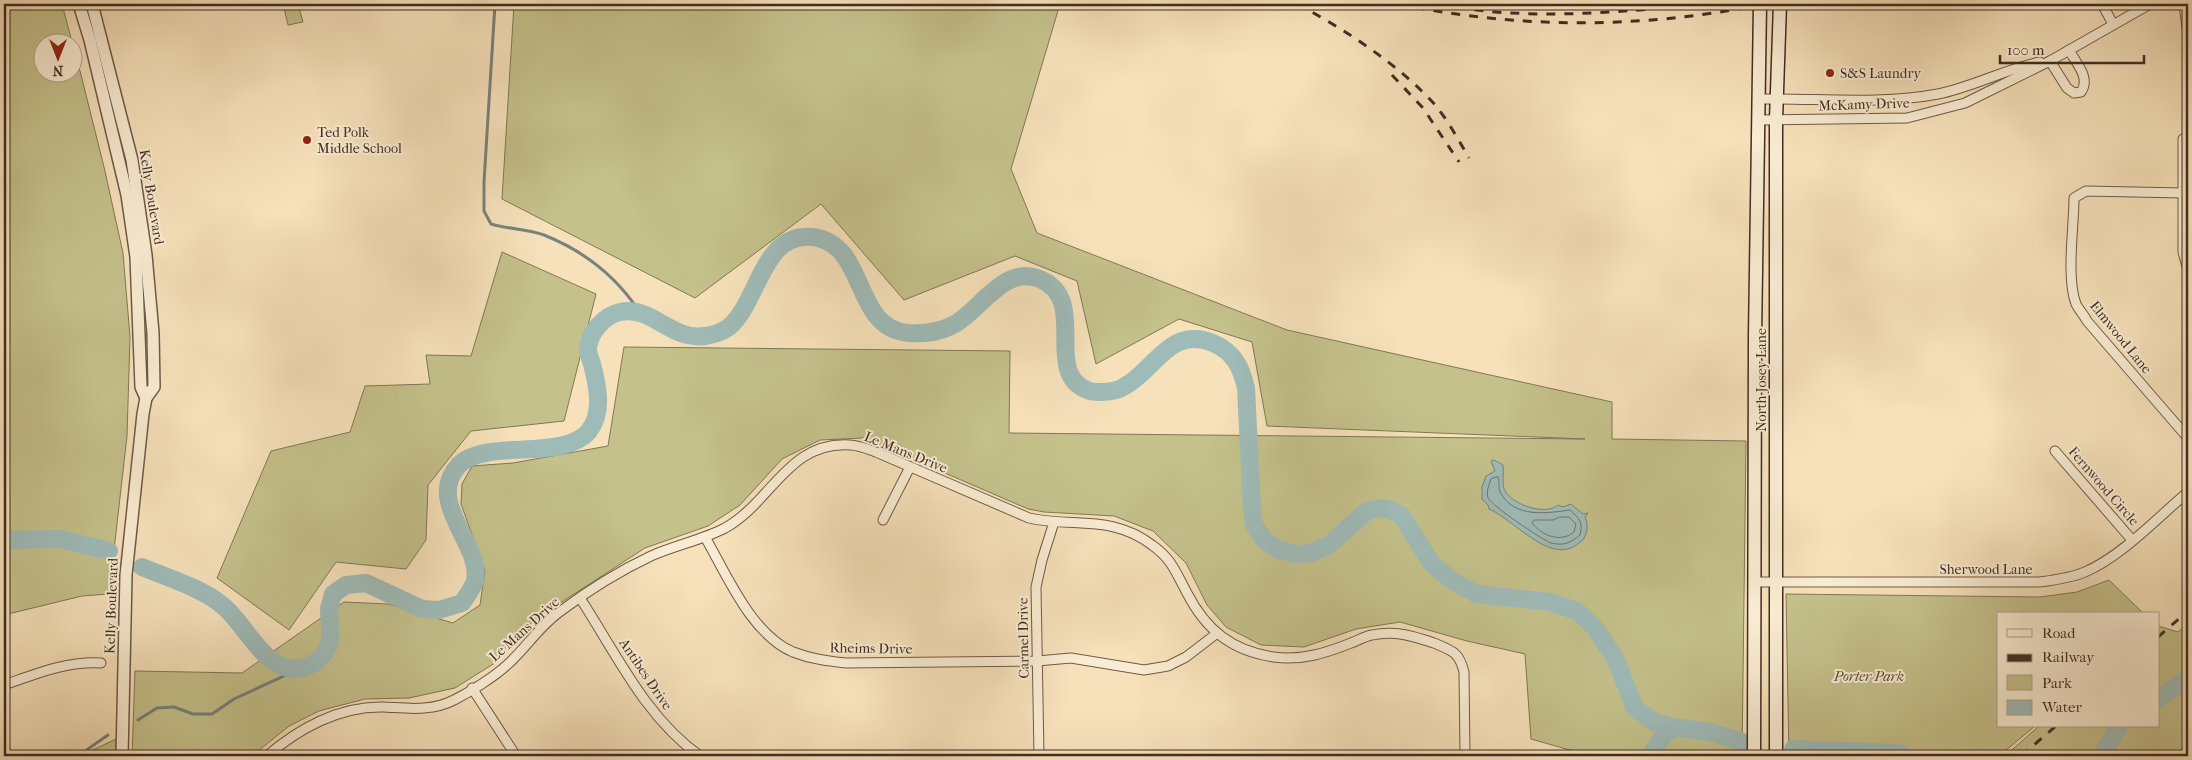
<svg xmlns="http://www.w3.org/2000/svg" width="2192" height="760" font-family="'IM FELL French Canon',serif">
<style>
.green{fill:#c4c18b;stroke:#827757}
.water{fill:#9fbbb8;stroke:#79827c}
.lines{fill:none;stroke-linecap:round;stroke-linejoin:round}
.shore{stroke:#70746e;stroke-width:1}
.stream{stroke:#79827c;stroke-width:3}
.river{stroke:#9fbbb8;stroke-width:18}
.minor-casing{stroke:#6e5a49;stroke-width:11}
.tertiary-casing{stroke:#6e5a49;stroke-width:14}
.secondary-casing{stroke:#412d23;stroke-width:15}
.minor{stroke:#f9ecd2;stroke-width:9}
.tertiary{stroke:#f9ecd2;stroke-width:11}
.secondary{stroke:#f9ecd2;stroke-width:12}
.rail{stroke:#412d23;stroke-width:3;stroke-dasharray:9 9;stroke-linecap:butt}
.poi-dot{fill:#8f2418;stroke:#f9ecd2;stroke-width:2}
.labels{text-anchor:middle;stroke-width:4;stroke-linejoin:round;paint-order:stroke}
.poi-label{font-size:14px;fill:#412d23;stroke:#f9ecd2;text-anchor:start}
.street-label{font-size:14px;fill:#412d23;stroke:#f9ecd2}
.park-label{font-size:14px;font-style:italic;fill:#5b4b38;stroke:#f9ecd2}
</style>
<rect width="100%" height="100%" fill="#f6e1ba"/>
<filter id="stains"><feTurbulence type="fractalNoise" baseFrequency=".004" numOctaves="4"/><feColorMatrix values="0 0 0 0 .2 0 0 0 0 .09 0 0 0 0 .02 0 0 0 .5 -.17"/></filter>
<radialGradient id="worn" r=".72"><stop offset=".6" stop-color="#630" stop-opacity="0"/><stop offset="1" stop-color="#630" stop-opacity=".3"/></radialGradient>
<g class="green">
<path d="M4 4H62L72 42H42V72H72L73 43 104 167 123 253 130 337 127 436 109 594 82 596 4 615Z"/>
<path d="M283 4H298L303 22 288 25Z"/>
<path d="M514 4H1060L1011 169 1037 233 1287 330 1612 402V439L1746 441 1742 756H1591L1531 739 1525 654 1467 641 1400 622 1356 629 1304 647 1261 645 1226 627 1207 605 1186 563 1153 531 1114 516 1044 512 1028 509 864 438 820 440 782 459 740 505 708 526 645 548 534 620 498 661 455 688 409 698 365 699 319 711 289 726 252 756H132L135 671 242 673 344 602 388 604 453 623 480 605 485 571 461 504 462 484 472 466 513 463 608 446 624 347 1010 351 1009 433 1585 439 1267 426 1252 342 1179 319 1096 364 1077 281 1015 256 904 300 821 204 695 298 502 199Z"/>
<path d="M502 252 596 294 564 421 471 431 428 485 426 540 406 569 336 562 289 630 217 578 271 451 350 432 365 386 430 384 426 355 471 356Z"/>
<path d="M2109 580 2144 614H1998V726H2035L1999 756H1789L1786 594 2040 597 2077 592Z"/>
<path d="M2188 624V756H2005L2039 726H2158V626L2178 632Z"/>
<path d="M116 739 115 756H80Z"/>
</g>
<path class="water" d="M1494 460 1503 465C1504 472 1502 483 1504 489 1511 505 1546 516 1558 505L1563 507 1571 504 1583 514 1588 513 1585 517C1588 524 1588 531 1584 538 1582 542 1582 540 1579 543 1551 567 1514 519 1489 509L1488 505 1482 499V487L1486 476 1495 471 1491 461Z"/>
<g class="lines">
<g class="shore">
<path d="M1498 477C1500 482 1498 487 1500 492 1514 519 1548 513 1570 510 1580 519 1583 522 1580 535 1570 543 1564 546 1551 543 1541 539 1492 506 1488 498 1486 491 1489 485 1491 479Z"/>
<path d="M1560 517H1569L1576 524 1574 532C1561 543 1542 536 1532 523L1534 520H1553Z"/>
</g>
<g class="stream">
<path d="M495 4 484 182V211L491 224C508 229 527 229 544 235 584 251 615 275 639 311"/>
<path d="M138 720 157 708 174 707 193 714H212L234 699 299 669"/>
<path d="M78 756 108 735"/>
</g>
<g class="river">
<path d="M4 540 60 539 109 551"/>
<path d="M142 567C168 578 200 587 222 605 247 624 267 680 306 667 315 664 321 659 326 651 334 639 329 622 329 609 330 604 332 599 333 594L346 585 366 583 422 609 439 610 462 603C466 597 473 588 475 581 483 545 424 502 459 465 485 438 563 462 589 431 603 413 598 388 593 368 592 362 588 355 588 349 589 332 605 315 620 312 652 305 670 341 705 336 713 335 722 332 729 327 759 302 762 231 813 237 868 244 852 328 908 333 924 334 938 333 953 325 980 311 1004 264 1040 279 1090 300 1042 372 1087 390 1091 392 1097 392 1100 392 1109 392 1118 391 1125 386 1154 371 1170 325 1213 343 1234 352 1241 367 1246 388L1252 509 1254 525 1264 540 1279 550 1296 554 1311 553 1330 544 1367 511 1381 508 1391 510 1402 516 1431 563 1451 580 1476 594 1550 602 1577 611 1595 628 1615 658 1635 708 1654 722 1673 727"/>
<path d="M2158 699 2188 678"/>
<path d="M1793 749 1898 753 1904 756"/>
<path d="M1650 756 1663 736 1673 727 1710 732 1743 742"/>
<path d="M2102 756 2119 726"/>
</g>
<defs>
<g id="minor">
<path d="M2102 4 2113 24"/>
<path d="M2184 4 2187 28"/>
<path d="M2050 61 2067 88 2074 93 2081 92C2091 78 2076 63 2069 50"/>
<path d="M1758 99C1817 98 1879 105 1938 94 1973 87 2005 69 2040 62"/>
<path d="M1758 120 1907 118 1965 103 2050 61 2150 4"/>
<path d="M2183 139V252L2188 270"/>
<path d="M2183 193 2086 191 2074 198C2074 227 2066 277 2076 304 2079 310 2084 315 2087 321L2188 438"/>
<path d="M2055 451 2132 540"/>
<path d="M883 520 910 467"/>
<path d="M705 537C727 575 751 634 793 652 811 659 828 661 846 663L1037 661 1071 658 1144 670 1168 666 1186 657 1216 634"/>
<path d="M1755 582H2040C2055 580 2071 578 2085 572 2122 556 2157 518 2188 492"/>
<path d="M580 598C616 653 645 717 700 756"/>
<path d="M4 685C36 674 66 661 101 663"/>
<path d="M472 688 516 756"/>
<path d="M267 756C298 729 339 706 383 707 406 708 431 712 454 700 470 692 494 677 507 665 525 649 538 628 558 613 586 592 619 571 651 556 676 545 702 540 725 528 772 502 788 441 850 445 858 445 868 449 876 452L1029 518C1073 528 1111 514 1152 545 1172 559 1176 573 1187 593 1206 630 1232 651 1274 657 1301 661 1326 653 1351 643 1357 641 1365 636 1372 635 1394 630 1413 636 1434 643 1453 651 1459 652 1464 672L1465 756"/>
<path d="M1039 756 1036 587 1042 560 1054 522"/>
</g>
<g id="tertiary">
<path d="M79 4 90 40 127 195 136 257 141 387 146 398"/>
<path d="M92 4 132 160 146 255 153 333 154 387 146 398 143 414 126 575 122 756"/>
</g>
<g id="secondary">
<path d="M1754 756 1755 336 1760 4"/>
<path d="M1776 756V120L1780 4"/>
</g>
</defs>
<use href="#minor" class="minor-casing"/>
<use href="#tertiary" class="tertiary-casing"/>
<use href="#secondary" class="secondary-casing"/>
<use href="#minor" class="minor"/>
<use href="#tertiary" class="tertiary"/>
<use href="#secondary" class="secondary"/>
<g class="rail">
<path d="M1297 4C1343 28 1401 66 1436 106 1449 122 1459 141 1469 158"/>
<path d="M1398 4C1521 29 1641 29 1765 4"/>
<path d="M1439 4C1519 21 1619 13 1700 4"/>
<path d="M1392 75 1423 108 1459 162"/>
<path d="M2158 637 2188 611"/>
<path d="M2021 756 2056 726"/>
</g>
</g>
<g class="poi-dot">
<circle cx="1830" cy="73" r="5"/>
<circle cx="307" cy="140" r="5"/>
</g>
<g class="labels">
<g class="poi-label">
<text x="1840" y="78">S&amp;S Laundry</text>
<text x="317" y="137">Ted Polk<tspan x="317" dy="16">Middle School</tspan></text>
</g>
<g class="street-label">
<text transform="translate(1864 104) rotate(-2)" y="5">McKamy Drive</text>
<text transform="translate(152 197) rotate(81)" y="5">Kelly Boulevard</text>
<text transform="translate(2121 337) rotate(51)" y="5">Elmwood Lane</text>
<text transform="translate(1761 380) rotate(-90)" y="5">North Josey Lane</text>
<text transform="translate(906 452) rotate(22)" y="5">Le Mans Drive</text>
<text transform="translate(2104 486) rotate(49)" y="5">Fernwood Circle</text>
<text x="1986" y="574">Sherwood Lane</text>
<text transform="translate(111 606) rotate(-88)" y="5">Kelly Boulevard</text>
<text transform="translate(524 629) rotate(-42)" y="5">Le Mans Drive</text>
<text transform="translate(1023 638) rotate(-91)" y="5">Carmel Drive</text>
<text transform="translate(871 648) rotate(1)" y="5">Rheims Drive</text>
<text transform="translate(646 674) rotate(56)" y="5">Antibes Drive</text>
</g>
<g class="park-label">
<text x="1869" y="681">Porter Park</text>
</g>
</g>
<rect width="2192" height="760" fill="none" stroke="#f6e1ba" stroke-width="20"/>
<rect x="5" y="5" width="2182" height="750" fill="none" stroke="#412d23" stroke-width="2.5"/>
<rect x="10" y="10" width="2172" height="740" fill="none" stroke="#412d23"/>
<rect x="1997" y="612" width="162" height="115" fill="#f9ecd2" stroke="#afa08c"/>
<rect x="2007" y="629" width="25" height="8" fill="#f9ecd2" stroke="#afa08c"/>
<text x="2042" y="638" font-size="15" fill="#412d23">Road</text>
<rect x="2007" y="654" width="25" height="8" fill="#412d23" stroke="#afa08c"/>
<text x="2042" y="662" font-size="15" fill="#412d23">Railway</text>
<rect x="2007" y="675" width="25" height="15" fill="#c4c18b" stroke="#afa08c"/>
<text x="2042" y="688" font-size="15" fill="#412d23">Park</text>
<rect x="2007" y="700" width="25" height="15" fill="#9fbbb8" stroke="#afa08c"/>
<text x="2042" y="712" font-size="15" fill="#412d23">Water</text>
<g transform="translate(58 58) rotate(180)"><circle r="24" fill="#f9ecd2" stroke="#afa08c"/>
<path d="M0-4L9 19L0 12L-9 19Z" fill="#8f2418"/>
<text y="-8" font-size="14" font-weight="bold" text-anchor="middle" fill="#412d23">N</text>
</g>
<path d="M2000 55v8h144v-8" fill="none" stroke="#412d23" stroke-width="2.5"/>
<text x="2007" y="55" font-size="15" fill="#412d23" stroke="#f9ecd2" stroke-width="4" paint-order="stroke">100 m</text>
<rect width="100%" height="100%" filter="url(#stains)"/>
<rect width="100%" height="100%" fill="url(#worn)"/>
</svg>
